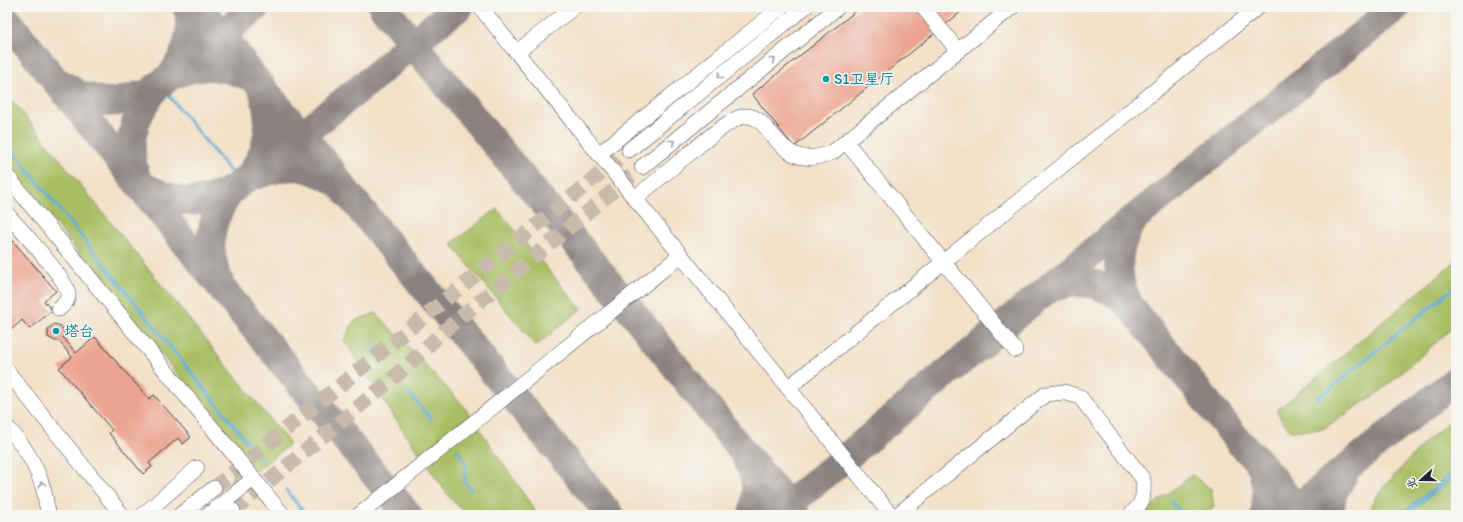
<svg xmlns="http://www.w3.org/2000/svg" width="1463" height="522" font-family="Itim,'LXGW WenKai TC',sans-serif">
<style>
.green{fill:#a9be63;stroke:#66704f}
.water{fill:#5badd6;stroke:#3e6888}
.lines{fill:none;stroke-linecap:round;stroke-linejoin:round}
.stream{stroke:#5badd6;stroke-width:3}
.taxiway{stroke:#8a8281;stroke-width:29}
.building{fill:#eba490}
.minor-tunnel{stroke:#c9bbab;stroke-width:15;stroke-dasharray:15 8;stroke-linecap:butt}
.minor-casing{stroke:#413f50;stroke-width:16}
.minor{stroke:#fff;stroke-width:15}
.oneway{stroke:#9c9ca7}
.culture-dot{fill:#0f9aa8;stroke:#f6f6f2;stroke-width:1.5}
.labels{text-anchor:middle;stroke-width:3;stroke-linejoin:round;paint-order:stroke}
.culture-label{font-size:15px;fill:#0d838f;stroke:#f6f6f2;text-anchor:start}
</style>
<rect width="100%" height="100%" fill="#f6f6f2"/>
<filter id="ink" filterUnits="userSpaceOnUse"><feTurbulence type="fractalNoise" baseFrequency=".025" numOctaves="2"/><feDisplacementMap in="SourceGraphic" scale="8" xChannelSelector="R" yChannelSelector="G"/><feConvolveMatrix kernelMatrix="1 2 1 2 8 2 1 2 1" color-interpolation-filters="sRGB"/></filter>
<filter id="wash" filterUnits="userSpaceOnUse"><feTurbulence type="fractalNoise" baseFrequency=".012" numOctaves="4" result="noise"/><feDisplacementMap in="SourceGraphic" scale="16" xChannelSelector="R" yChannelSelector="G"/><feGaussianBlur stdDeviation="0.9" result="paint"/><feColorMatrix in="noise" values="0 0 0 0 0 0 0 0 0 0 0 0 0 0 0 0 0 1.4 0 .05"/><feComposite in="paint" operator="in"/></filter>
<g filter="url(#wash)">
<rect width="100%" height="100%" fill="#f3e1c7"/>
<g class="green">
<path d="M7 94 290 444 234 489 230 486 235 462 227 436 7 164Z"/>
<path d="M497 209 581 309 536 346 451 244Z"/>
<path d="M1456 261V325L1382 390 1323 429 1290 431 1276 411Z"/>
<path d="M376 313 463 405 538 515H468L451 499 408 438 344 340 354 321Z"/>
<path d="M1456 417V515H1371V505L1381 490 1427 440Z"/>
<path d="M1192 475 1211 489 1214 506 1206 515H1140Z"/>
</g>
<path class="water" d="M1456 469V475L1407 515H1399Z"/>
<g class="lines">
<g class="stream">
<path d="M162 87 237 180"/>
<path d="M7 144 261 459"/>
<path d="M370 343 382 359"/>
<path d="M408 392 431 419"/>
<path d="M1316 400 1456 286"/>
<path d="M457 450 466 463 464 481 471 490"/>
<path d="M286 490 306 515"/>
<path d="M1170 500 1183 515"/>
<path d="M1171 515 1179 510"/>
</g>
<g class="taxiway">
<path d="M198 7 222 35 254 78 330 169 340 184 610 515"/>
<path d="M383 7 622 299 751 462 796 515"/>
<path d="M7 20 215 280 408 515"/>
<path d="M174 71C187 54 194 28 187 7"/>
<path d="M176 74C206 61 226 67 254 78"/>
<path d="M62 84 80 95 102 101 116 102 149 93 256 7"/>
<path d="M157 87C140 108 128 131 132 159 133 167 136 175 138 183 173 203 196 208 233 189"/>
<path d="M252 172C272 145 271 118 262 87"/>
<path d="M257 175C292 162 306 164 339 183"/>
<path d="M219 280C204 247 210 216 233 189L373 78 413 42 459 7"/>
<path d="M1047 290C1079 276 1107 282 1130 306L1240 443 1261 464 1301 515"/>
<path d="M1130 306C1114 279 1115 247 1133 221"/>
<path d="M747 460C757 478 759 496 752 515"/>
<path d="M1261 465 1267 489 1265 515"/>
<path d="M774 515 788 505 845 458 1064 275 1396 7"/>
<path d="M1288 515 1456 380"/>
<path d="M1329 515 1333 493 1345 472"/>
</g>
</g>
<g id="blocks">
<g class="building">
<path d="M861 7H967L794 147 752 94Z"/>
<path d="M7 234 56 291 44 301 52 310 30 329 22 320 11 330 7 325Z"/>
<path d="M54 324 61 326 64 333 63 337 76 353 95 337 149 399 154 395 191 437 183 444 178 438 149 463 152 467 143 474 109 433 112 430 59 368 72 357 59 341H55L48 337V329Z"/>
</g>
</g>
</g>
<g filter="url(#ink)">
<use href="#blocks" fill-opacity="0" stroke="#413f50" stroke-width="1"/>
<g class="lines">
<g class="minor-tunnel">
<path d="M214 488 629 150"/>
<path d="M233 511 398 374 444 331 642 167"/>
</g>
<defs>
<g id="minor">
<path d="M480 7 891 515"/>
<path d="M923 7 958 51"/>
<path d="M517 52 574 7"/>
<path d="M846 142 1015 350"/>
<path d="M629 150 805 7"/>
<path d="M599 154 781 7"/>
<path d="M642 167 838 7"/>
<path d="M7 176 283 515"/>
<path d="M635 198C650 186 665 174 680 161 695 150 728 118 745 116 773 113 776 176 833 152L1012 7"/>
<path d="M7 214C19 228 66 278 68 293 69 300 64 305 59 309"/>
<path d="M7 371 122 515"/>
<path d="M788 388 1258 7"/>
<path d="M7 427C24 445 36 464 43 488 46 497 46 506 49 515"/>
<path d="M143 515 197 468"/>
<path d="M180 515 214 488"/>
<path d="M208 515 253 479"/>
<path d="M228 515 233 511"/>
<path d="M359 515 681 255"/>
<path d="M897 515 1046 394 1064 392 1080 397 1143 479C1144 497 1144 503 1130 515"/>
</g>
</defs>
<use href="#minor" class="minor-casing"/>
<use href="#minor" class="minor"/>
</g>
<defs><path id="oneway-chevron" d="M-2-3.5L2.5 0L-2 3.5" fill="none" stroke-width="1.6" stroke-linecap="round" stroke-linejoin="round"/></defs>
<g class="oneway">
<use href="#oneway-chevron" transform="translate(773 60) rotate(-39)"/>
<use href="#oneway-chevron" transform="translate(720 76) rotate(141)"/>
<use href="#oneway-chevron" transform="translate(672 142) rotate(-39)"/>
<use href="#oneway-chevron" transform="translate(42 484) rotate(-107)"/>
</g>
</g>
<g class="culture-dot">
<circle cx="826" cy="79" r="4"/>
<circle cx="56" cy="331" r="4"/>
</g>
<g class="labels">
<g class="culture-label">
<text x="834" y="84">S1卫星厅</text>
<text x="64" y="336">塔台</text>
</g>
</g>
<rect width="1463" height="522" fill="none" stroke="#f6f6f2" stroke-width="24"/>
<g transform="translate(1421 480) rotate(249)" stroke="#f6f6f2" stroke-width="3" paint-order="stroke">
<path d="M0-3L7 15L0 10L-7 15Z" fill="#22223b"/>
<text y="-6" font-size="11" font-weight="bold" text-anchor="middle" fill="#22223b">北</text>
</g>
</svg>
